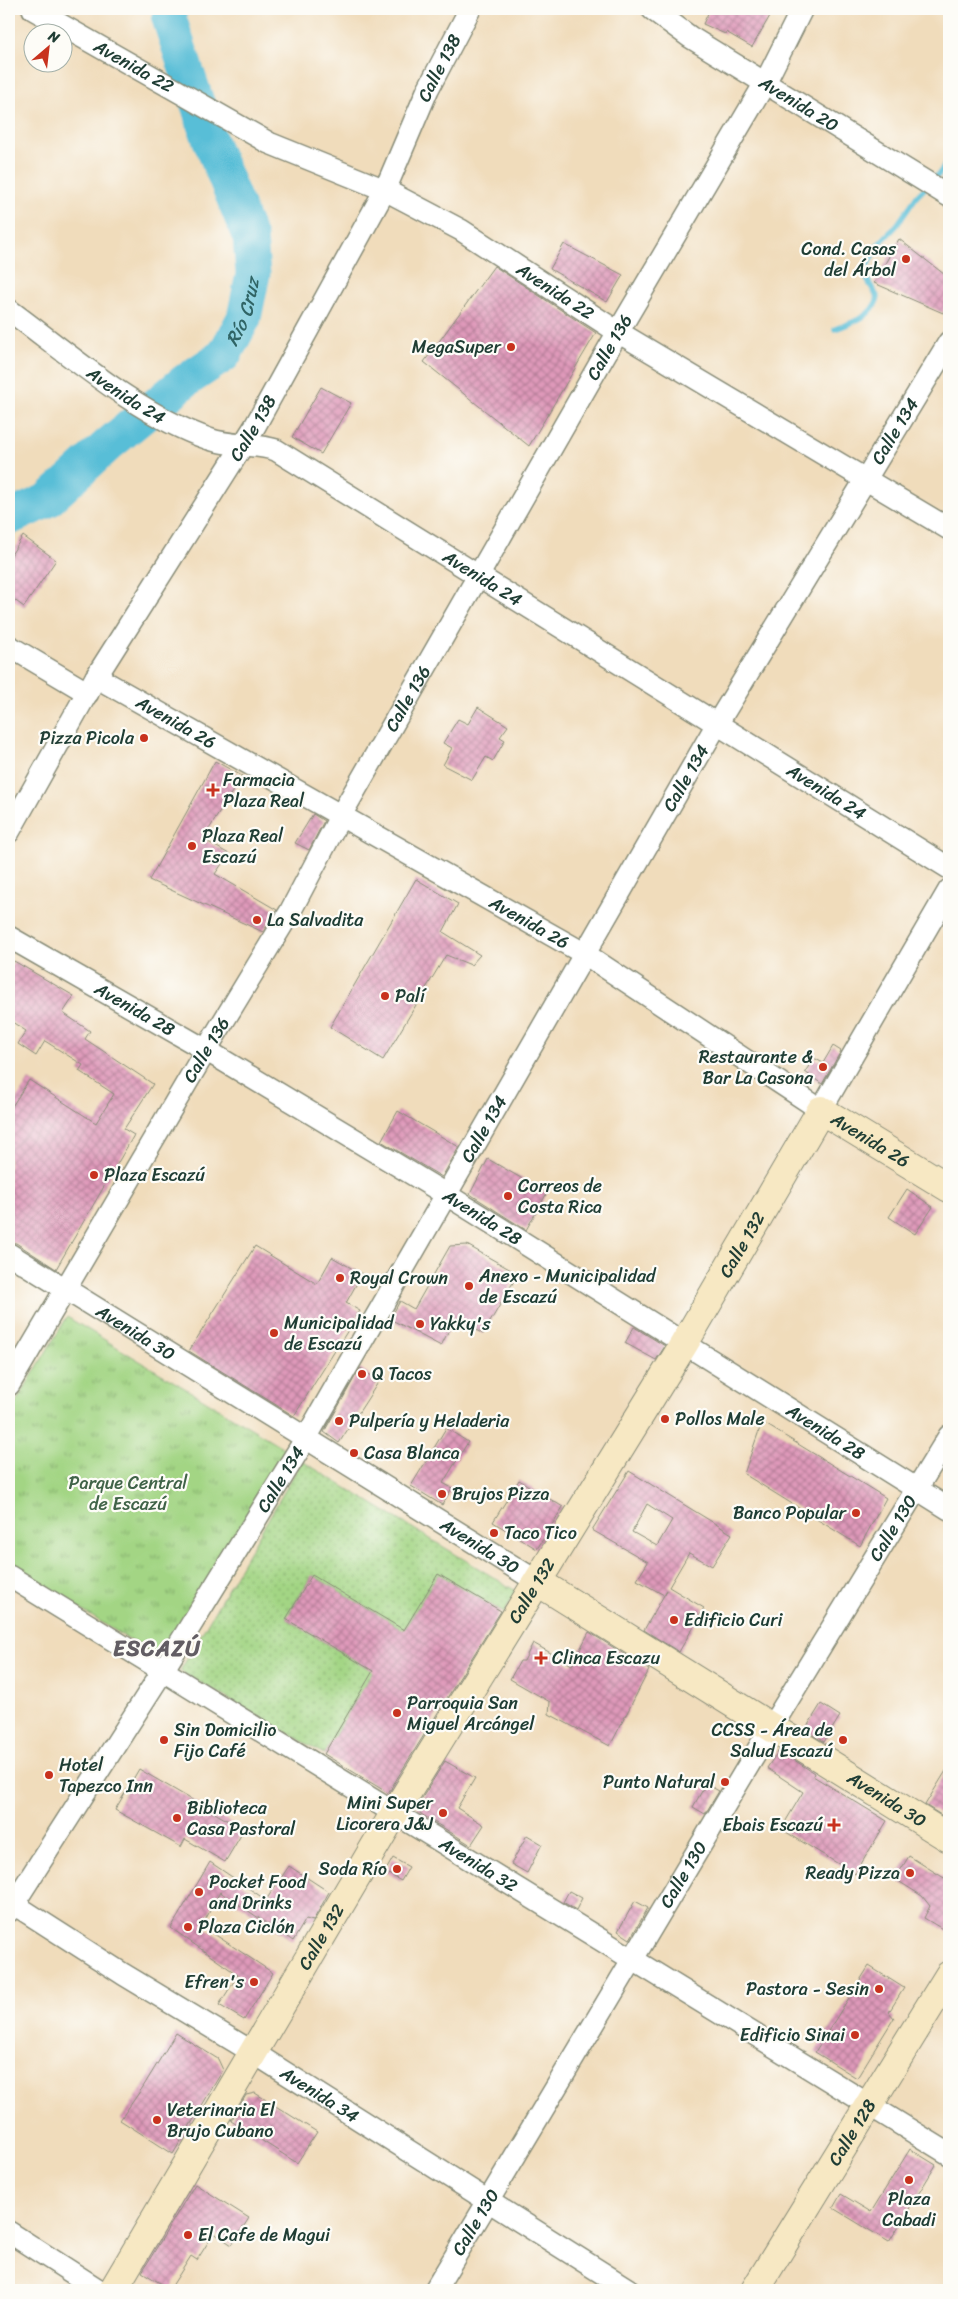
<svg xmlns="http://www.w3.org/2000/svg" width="958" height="2299" font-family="Sriracha,sans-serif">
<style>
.park{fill:url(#park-tufts);stroke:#61895c}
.garden{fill:url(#garden-dots);stroke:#61895c}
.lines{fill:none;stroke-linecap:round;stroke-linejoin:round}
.stream{stroke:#59bed7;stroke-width:5.5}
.river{stroke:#59bed7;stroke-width:35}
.building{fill:url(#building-cross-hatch);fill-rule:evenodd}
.street-casing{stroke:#888c78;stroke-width:24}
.secondary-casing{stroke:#888c78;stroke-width:30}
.street{stroke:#fff;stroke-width:21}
.secondary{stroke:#f7e8c3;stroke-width:28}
.poi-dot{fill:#c8321e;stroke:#fdfcf7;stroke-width:2}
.labels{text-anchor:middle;stroke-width:4.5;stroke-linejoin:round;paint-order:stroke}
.street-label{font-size:18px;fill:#1f3d34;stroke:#fdfcf7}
.poi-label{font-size:18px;fill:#1f3d34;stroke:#fdfcf7;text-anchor:start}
.park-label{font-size:18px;fill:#406348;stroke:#fdfcf7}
.water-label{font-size:19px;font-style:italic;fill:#306465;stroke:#fdfcf7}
.district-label{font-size:22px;font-weight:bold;letter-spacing:1px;fill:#625d63;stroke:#fdfcf7}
</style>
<defs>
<pattern id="park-tufts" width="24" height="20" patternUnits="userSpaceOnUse" patternTransform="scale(1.25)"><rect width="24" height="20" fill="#a3d584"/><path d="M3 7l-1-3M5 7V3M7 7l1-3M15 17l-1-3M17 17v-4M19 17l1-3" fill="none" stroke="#84ae6d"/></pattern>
<pattern id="garden-dots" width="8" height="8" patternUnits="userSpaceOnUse" patternTransform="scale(1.25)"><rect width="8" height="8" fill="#a3d584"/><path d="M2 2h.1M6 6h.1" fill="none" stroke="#84ae6d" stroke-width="1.8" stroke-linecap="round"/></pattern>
<pattern id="building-cross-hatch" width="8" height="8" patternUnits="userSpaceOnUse" patternTransform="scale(1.25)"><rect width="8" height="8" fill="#df99ba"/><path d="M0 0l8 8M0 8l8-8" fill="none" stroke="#b47e98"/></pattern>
</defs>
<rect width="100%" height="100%" fill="#fdfcf7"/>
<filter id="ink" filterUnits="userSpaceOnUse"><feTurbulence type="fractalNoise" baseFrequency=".02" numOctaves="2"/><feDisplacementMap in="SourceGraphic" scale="10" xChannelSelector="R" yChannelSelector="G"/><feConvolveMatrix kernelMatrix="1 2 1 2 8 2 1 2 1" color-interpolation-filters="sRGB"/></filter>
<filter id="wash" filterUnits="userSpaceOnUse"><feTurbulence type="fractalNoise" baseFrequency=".0096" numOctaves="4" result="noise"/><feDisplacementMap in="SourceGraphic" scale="20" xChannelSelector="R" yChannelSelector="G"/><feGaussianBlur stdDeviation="1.12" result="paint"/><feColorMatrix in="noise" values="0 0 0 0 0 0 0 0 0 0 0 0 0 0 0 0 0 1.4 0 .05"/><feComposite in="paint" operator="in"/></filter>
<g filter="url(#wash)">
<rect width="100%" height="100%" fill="#f0dcbb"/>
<path class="park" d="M67 1317 292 1453 165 1661 9 1566V1414Z"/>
<path class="garden" d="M302 1461 516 1591 504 1613 438 1574 404 1630 312 1575 286 1619 373 1671 324 1754 180 1671Z"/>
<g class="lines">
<path class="stream" d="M835 329C853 322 871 318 878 298L865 276 867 266 878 245 897 225 917 196 939 174 949 159"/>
<path class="river" id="s1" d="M9 518 48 500 109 444 185 381 224 355 244 318 253 274 250 238 209 138 169 18 170 9"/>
</g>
<g id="blocks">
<g class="building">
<path d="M710 9H774L752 47 726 32 725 34 703 24Z"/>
<path d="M899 239 949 278V301L943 313 874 283Z"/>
<path d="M564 244 623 275 607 302 550 269Z"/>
<path d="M494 266 596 333 529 446 424 362Z"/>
<path d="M321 387 351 403 321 454 292 437Z"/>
<path d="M23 536 56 560 24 607 9 596V558Z"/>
<path d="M478 707 508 726 500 737 505 740 493 761 486 757 472 780 443 765 452 748 443 743 458 719 468 724Z"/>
<path d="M215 761 242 776 203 839 229 854 215 874 277 910 263 932 149 880Z"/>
<path d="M313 814 324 821 309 850 295 843Z"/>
<path d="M416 879 458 904 443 932 480 955 471 965 446 955 383 1060 330 1027Z"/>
<path d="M14 961 74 996 63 1013 90 1031 85 1039 153 1084 124 1129 134 1135 56 1269 16 1243 9 1242V1111L29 1080 96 1123 114 1094 79 1071 83 1065 45 1041 36 1056 18 1044 26 1031 9 1020V969Z"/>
<path d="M833 1046 841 1051 822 1084 805 1072 814 1058 823 1063Z"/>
<path d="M398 1111 459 1147 442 1177 381 1141Z"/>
<path d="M488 1159 547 1193 526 1230 470 1194Z"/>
<path d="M907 1189 933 1207 915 1234 889 1217Z"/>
<path d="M467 1245 518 1274 483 1334 455 1318 441 1346 390 1319 400 1301 414 1309 450 1246Z"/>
<path d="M255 1246 317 1284 332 1257 362 1274 346 1303 360 1311 294 1416 189 1351Z"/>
<path d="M634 1327 665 1346 656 1360 625 1343Z"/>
<path d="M360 1368 379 1381 339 1443 324 1432Z"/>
<path d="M762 1422 886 1498 860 1546 744 1474Z"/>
<path d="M446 1428 468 1442 443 1483 452 1488 442 1505 411 1486Z"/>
<path d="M629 1471 732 1534 712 1566 689 1553 669 1587 704 1608 679 1652 644 1630 667 1590 664 1595 637 1580 648 1562 592 1530ZM647 1504 672 1520 657 1546 632 1532Z"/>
<path d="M519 1480 563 1507 537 1549 493 1522Z"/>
<path d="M438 1574 501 1611 388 1793 324 1754 373 1671 286 1619 312 1575 404 1630Z"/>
<path d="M589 1632 649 1670 610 1746 549 1714 550 1702 510 1679 520 1661H524L533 1643 572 1665Z"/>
<path d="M821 1704 840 1716 824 1742 805 1730Z"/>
<path d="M779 1750 814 1773 813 1776 887 1821 855 1874 781 1829 803 1792 767 1768Z"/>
<path d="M445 1761 475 1778 457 1808 484 1825 471 1845 421 1814 417 1806Z"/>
<path d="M949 1766V1820L925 1805Z"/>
<path d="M139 1769 244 1830 225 1862 185 1839 181 1847 115 1810Z"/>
<path d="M706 1784 719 1791 705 1814 693 1807Z"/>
<path d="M527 1835 542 1844 527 1873 511 1864Z"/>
<path d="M909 1856 949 1881V1933L924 1918 930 1906 922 1896 895 1879Z"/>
<path d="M393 1858 409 1867 401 1881 385 1872Z"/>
<path d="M210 1862 266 1900 289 1866 329 1892 313 1921 306 1919 293 1941 220 1892 202 1926 273 1973 244 2020 219 2005 238 1975 171 1928Z"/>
<path d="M569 1891 582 1898 576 1910 563 1902Z"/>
<path d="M635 1901 648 1908 630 1939 618 1931Z"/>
<path d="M869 1966 904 1988 889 2012 894 2018 857 2078 815 2052Z"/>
<path d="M176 2033 218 2059 223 2070 173 2154 120 2120 143 2087Z"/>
<path d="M255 2093 317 2132 297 2163 231 2121 246 2095Z"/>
<path d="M910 2149 936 2165 889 2242 833 2208 841 2194 871 2212Z"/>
<path d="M195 2184 249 2218 232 2245 214 2233 197 2260 191 2256 170 2289 142 2272Z"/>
</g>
</g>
</g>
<g filter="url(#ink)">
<use href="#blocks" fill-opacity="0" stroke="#888c78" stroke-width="1"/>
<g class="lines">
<defs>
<g id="street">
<path id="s2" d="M33 9 269 143 385 190 461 230 618 332 949 529"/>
<path id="s3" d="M652 9 690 37 949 196"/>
<path id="s4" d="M9 310C69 354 138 415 209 439 231 447 255 443 276 450L949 868"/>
<path d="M9 646 88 693"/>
<path id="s5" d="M96 677 585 954 821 1110 949 890"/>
<path id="s6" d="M9 832 96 677 255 426 385 190 428 89 470 9"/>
<path id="s7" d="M9 937 206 1050 447 1195 949 1509"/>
<path id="s8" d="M9 1254 538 1582"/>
<path id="s9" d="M9 1385 206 1050 290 912 341 815 618 332 765 83 802 9"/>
<path id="s10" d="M9 1576 949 2154"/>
<path id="s11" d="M9 1901 123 1974 254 2053 629 2290"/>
<path id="s12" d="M9 1911 162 1672 306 1438 717 724 949 342"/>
<path d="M9 2232 99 2290"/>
<path id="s13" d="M435 2290 772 1726 949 1436"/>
</g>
<g id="secondary">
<path id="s14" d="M538 1582 949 1838"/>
<path id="s15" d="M113 2290 395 1812 684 1344 821 1110 949 1188"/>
<path id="s16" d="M755 2290 949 1975"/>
</g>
</defs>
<use href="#street" class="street-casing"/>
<use href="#secondary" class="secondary-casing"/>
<use href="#street" class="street"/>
<use href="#secondary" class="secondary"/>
</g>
</g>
<g class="poi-dot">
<circle cx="906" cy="259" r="5"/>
<circle cx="511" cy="347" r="5"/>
<circle cx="144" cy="738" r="5"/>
<path d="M210.5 782.5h5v5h5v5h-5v5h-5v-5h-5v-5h5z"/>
<circle cx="192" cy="846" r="5"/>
<circle cx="257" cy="920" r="5"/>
<circle cx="385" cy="996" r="5"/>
<circle cx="823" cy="1067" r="5"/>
<circle cx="94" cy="1175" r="5"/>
<circle cx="508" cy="1196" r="5"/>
<circle cx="340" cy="1278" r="5"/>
<circle cx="469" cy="1286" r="5"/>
<circle cx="420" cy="1324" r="5"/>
<circle cx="274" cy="1333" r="5"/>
<circle cx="362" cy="1374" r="5"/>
<circle cx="665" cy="1419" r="5"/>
<circle cx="339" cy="1421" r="5"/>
<circle cx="354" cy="1453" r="5"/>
<circle cx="442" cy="1494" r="5"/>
<circle cx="856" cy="1513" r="5"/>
<circle cx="494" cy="1533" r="5"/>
<circle cx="674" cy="1620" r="5"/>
<path d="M538.5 1650.5h5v5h5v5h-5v5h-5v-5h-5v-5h5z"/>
<circle cx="397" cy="1713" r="5"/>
<circle cx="164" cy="1740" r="5"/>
<circle cx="843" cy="1740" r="5"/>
<circle cx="49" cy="1775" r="5"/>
<circle cx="725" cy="1782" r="5"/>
<circle cx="443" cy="1813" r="5"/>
<circle cx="177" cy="1818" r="5"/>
<path d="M831.5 1817.5h5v5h5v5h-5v5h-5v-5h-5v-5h5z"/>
<circle cx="397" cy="1869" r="5"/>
<circle cx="910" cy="1873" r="5"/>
<circle cx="199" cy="1892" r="5"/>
<circle cx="188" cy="1927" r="5"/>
<circle cx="254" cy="1982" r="5"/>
<circle cx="879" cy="1989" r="5"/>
<circle cx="855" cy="2035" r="5"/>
<circle cx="157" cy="2120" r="5"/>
<circle cx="909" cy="2180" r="5"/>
<circle cx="188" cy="2235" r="5"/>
</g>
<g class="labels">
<g class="street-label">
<text dy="6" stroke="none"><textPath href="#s2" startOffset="116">Avenida 22</textPath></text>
<text dy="6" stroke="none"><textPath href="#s6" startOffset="878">Calle 138</textPath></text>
<text dy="6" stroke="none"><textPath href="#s3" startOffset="175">Avenida 20</textPath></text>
<text dy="6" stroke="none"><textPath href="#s2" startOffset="595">Avenida 22</textPath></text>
<text dy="6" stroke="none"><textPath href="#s9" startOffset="1199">Calle 136</textPath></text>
<text dy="6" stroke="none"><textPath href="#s4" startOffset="145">Avenida 24</textPath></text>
<text dy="6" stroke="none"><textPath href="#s6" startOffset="472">Calle 138</textPath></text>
<text dy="6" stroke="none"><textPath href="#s12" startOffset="1725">Calle 134</textPath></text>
<text dy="6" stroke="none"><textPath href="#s4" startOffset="550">Avenida 24</textPath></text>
<text dy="6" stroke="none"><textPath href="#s9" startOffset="794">Calle 136</textPath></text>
<text dy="6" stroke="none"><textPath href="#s5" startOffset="92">Avenida 26</textPath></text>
<text dy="6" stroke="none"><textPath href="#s12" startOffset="1320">Calle 134</textPath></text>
<text dy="6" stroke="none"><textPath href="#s4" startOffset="955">Avenida 24</textPath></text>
<text dy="6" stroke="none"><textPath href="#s5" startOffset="498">Avenida 26</textPath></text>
<text dy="6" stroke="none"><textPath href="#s7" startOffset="145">Avenida 28</textPath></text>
<text dy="6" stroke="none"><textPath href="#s9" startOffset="389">Calle 136</textPath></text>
<text dy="6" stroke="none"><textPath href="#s12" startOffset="915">Calle 134</textPath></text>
<text dy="6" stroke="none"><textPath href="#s15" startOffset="1434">Avenida 26</textPath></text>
<text dy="6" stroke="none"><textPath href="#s7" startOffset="550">Avenida 28</textPath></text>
<text dy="6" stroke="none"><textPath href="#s15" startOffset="1220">Calle 132</textPath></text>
<text dy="6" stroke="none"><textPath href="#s8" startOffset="149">Avenida 30</textPath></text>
<text dy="6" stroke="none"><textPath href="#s7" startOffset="955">Avenida 28</textPath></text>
<text dy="6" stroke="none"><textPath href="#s12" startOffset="510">Calle 134</textPath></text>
<text dy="6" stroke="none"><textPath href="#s13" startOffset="889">Calle 130</textPath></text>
<text dy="6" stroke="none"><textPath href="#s8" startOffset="554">Avenida 30</textPath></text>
<text dy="6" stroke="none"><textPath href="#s15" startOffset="815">Calle 132</textPath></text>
<text dy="6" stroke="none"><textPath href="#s14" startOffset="411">Avenida 30</textPath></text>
<text dy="6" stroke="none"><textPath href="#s10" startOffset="551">Avenida 32</textPath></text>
<text dy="6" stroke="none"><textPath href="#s13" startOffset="484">Calle 130</textPath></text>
<text dy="6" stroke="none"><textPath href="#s15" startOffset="410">Calle 132</textPath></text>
<text dy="6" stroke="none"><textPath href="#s11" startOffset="366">Avenida 34</textPath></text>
<text dy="6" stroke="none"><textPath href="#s16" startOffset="185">Calle 128</textPath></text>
<text dy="6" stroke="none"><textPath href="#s13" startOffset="79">Calle 130</textPath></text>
</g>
<g class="poi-label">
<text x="896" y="255" text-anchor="end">Cond. Casas<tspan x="896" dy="21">del Árbol</tspan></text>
<text x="501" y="353" text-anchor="end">MegaSuper</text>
<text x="134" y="744" text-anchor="end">Pizza Picola</text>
<text x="223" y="786">Farmacia<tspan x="223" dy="21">Plaza Real</tspan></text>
<text x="202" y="842">Plaza Real<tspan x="202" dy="21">Escazú</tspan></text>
<text x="267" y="926">La Salvadita</text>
<text x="395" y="1002">Palí</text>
<text x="813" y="1063" text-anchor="end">Restaurante &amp;<tspan x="813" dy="21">Bar La Casona</tspan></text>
<text x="104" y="1181">Plaza Escazú</text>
<text x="518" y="1192">Correos de<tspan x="518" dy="21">Costa Rica</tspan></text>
<text x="479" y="1282">Anexo - Municipalidad<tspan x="479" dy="21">de Escazú</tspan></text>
<text x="350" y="1284">Royal Crown</text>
<text x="284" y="1329">Municipalidad<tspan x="284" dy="21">de Escazú</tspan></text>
<text x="430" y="1330">Yakky's</text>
<text x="372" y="1380">Q Tacos</text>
<text x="675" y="1425">Pollos Male</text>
<text x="349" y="1427">Pulpería y Heladeria</text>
<text x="364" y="1459">Casa Blanca</text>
<text x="452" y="1500">Brujos Pizza</text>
<text x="846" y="1519" text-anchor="end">Banco Popular</text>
<text x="504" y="1539">Taco Tico</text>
<text x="684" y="1626">Edificio Curi</text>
<text x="552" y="1664">Clinca Escazu</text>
<text x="407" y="1709">Parroquia San<tspan x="407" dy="21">Miguel Arcángel</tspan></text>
<text x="174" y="1736">Sin Domicilio<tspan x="174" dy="21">Fijo Café</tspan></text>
<text x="833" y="1736" text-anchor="end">CCSS - Área de<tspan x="833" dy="21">Salud Escazú</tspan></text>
<text x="59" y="1771">Hotel<tspan x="59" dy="21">Tapezco Inn</tspan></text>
<text x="715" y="1788" text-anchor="end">Punto Natural</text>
<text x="433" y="1809" text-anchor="end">Mini Super<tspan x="433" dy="21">Licorera J&amp;J</tspan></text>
<text x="187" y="1814">Biblioteca<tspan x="187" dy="21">Casa Pastoral</tspan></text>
<text x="823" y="1831" text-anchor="end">Ebais Escazú</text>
<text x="387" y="1875" text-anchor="end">Soda Río</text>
<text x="900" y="1879" text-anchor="end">Ready Pizza</text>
<text x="209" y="1888">Pocket Food<tspan x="209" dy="21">and Drinks</tspan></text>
<text x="198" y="1933">Plaza Ciclón</text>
<text x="244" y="1988" text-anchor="end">Efren's</text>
<text x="869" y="1995" text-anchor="end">Pastora - Sesin</text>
<text x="845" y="2041" text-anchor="end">Edificio Sinai</text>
<text x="167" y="2116">Veterinaria El<tspan x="167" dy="21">Brujo Cubano</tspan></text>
<text x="909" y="2205" text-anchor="middle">Plaza<tspan x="909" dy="21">Cabadi</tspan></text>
<text x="198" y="2241">El Cafe de Magui</text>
</g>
<g class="park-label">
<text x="128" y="1489">Parque Central<tspan x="128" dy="21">de Escazú</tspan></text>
</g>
<g class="water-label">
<text dy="7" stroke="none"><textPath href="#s1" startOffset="319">Río Cruz</textPath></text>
</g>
<g class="district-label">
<text x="157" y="1656">ESCAZÚ</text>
</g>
</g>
<rect width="958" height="2299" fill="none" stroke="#fdfcf7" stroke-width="30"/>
<g transform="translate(48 48) rotate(28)"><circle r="24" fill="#fdfcf7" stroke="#a4b0a9"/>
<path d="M0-4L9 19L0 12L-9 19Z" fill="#c8321e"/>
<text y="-8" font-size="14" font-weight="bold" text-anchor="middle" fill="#1f3d34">N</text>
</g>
</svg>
